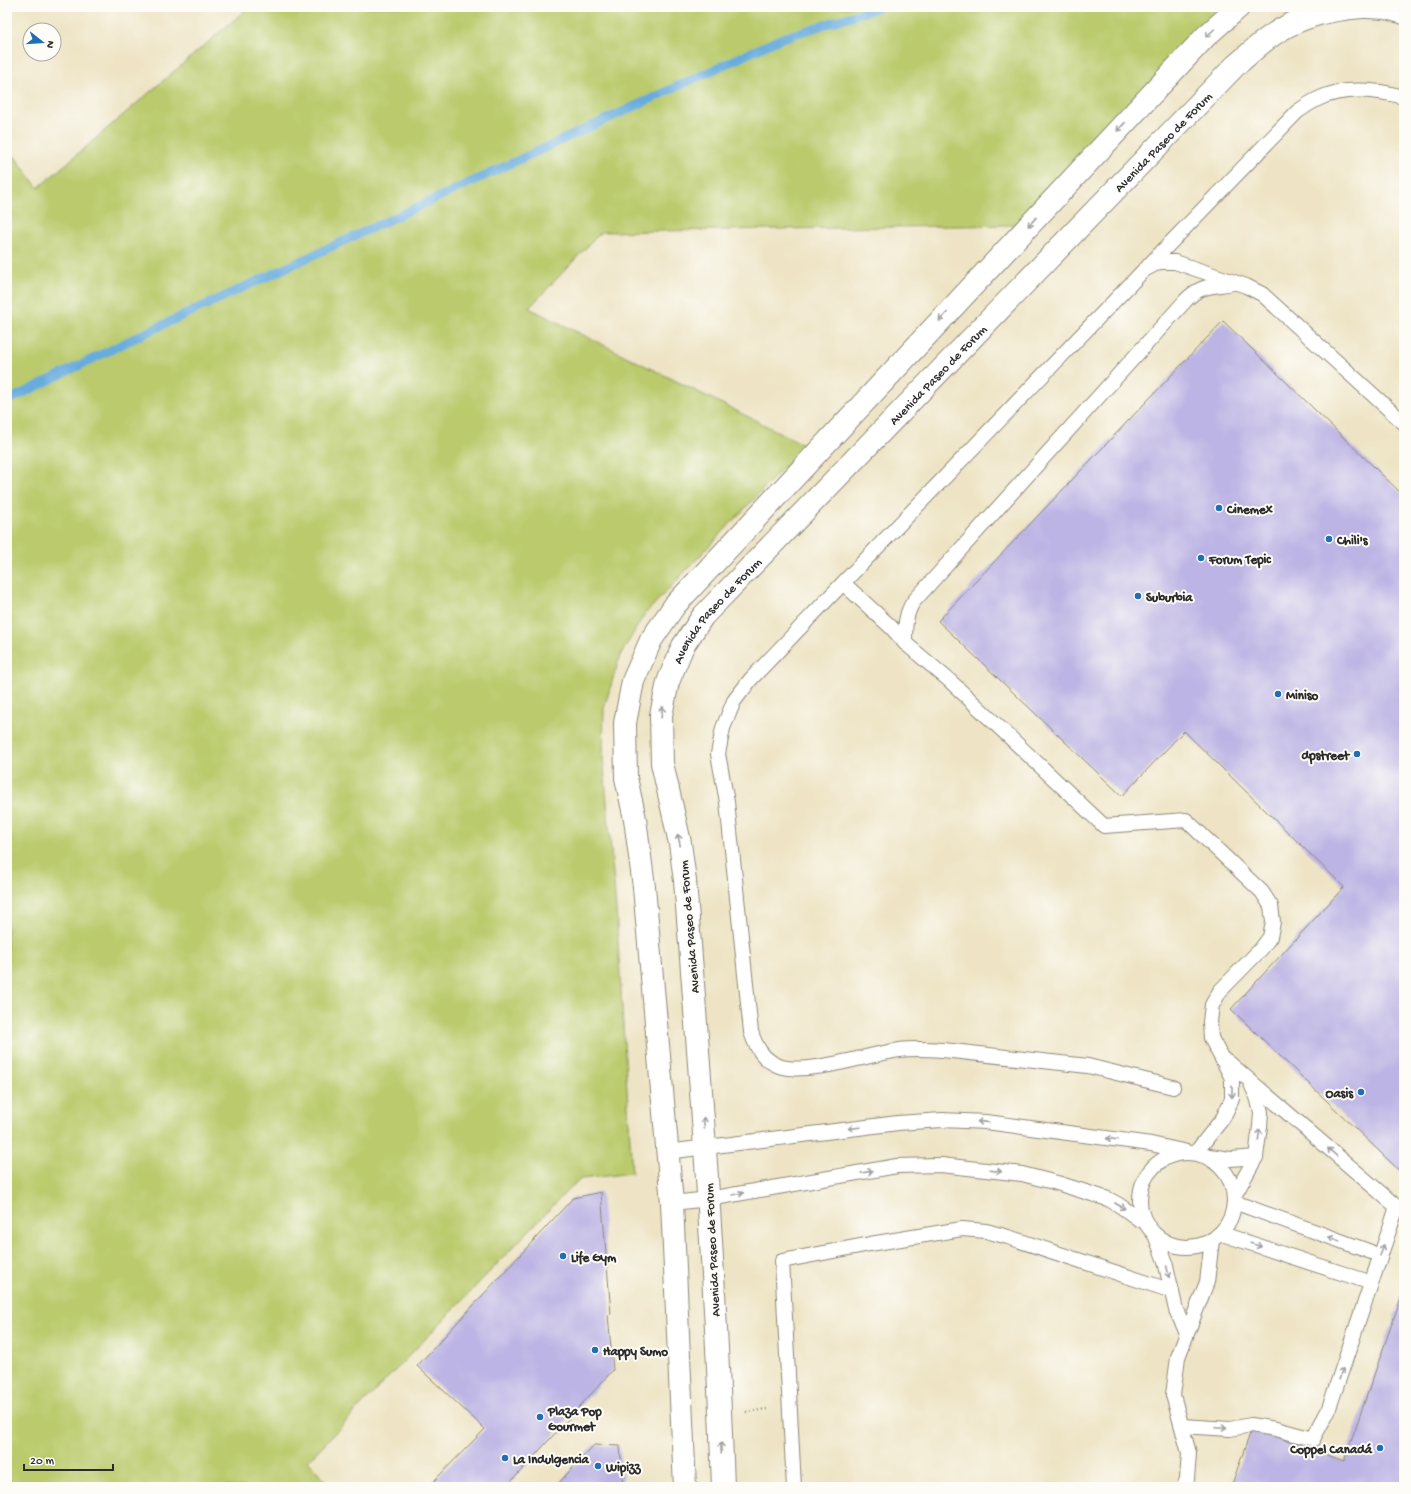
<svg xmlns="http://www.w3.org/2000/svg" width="1411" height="1494" font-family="'Gochi Hand',sans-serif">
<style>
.green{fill:#baca6c;stroke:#727a4c}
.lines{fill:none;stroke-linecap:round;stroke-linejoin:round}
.stream{stroke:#67acdd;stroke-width:9}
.building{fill:#bcb4e4}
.lane-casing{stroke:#8c8878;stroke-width:16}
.secondary-casing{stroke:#8c8878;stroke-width:24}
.path{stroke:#8c8878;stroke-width:2.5;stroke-dasharray:1 3;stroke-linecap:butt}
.lane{stroke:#fff;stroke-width:14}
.secondary{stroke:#fff;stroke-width:22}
.oneway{stroke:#a0a0a0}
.poi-dot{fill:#1f6fb2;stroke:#fdfcf7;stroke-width:1.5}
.labels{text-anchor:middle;stroke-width:4;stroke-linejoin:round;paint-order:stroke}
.street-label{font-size:13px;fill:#2b2b2b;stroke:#fdfcf7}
.poi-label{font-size:13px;font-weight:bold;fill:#2b2b2b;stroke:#fdfcf7;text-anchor:start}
</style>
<rect width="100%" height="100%" fill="#fdfcf7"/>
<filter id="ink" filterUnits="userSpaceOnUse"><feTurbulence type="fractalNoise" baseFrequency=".025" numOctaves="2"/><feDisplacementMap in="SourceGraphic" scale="8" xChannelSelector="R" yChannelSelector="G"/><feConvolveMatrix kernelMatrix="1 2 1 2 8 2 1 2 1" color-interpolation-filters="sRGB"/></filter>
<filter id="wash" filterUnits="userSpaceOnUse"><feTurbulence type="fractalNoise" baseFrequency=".012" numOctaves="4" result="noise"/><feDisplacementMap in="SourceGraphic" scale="16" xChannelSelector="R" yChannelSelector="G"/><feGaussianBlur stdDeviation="0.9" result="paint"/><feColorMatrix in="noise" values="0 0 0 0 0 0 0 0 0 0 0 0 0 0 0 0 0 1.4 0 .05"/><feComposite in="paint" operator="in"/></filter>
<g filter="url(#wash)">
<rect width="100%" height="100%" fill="#eee4c5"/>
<path class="green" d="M249 7H1229L1016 225 601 232 529 308 805 445 644 615 620 656 604 708 603 755 616 908 632 1173 581 1179 571 1187 308 1461 331 1487H7V146L38 188Z"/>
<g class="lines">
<path class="stream" d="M7 401 143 334 782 38 880 7"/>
</g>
<g id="blocks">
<g class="building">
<path d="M1223 321 1404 496V1175L1231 1009 1344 887 1184 731 1122 796 938 621Z"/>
<path d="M601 1192 611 1314 608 1315 613 1370 506 1487H428L485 1429 417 1366 573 1198Z"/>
<path d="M1404 1289V1487H1231L1252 1428 1344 1461Z"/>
<path d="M594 1445 620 1446 623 1487H555Z"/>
</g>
</g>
</g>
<g filter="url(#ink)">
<use href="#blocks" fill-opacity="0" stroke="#8c8878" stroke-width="1"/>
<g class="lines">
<defs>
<g id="lane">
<path d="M1149 265 1297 112C1304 107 1311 102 1318 99 1343 86 1378 90 1404 97"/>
<path d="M843 583 751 679 734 701 723 728 718 754 727 802 751 1032C756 1047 763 1060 779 1066 805 1076 870 1054 900 1050 914 1048 928 1049 943 1050L1088 1066 1173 1087"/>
<path d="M905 643C905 628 905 613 914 601L1186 300C1202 284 1212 287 1233 283"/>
<path d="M667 1152 898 1123 942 1120 986 1122 1151 1144 1187 1152"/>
<path d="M1196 1152 1223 1118 1232 1099V1078L1211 1038 1210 1022 1212 1005 1220 991 1261 949 1270 937 1273 922 1271 906 1262 892 1186 820 1104 826 950 681 905 643 891 627 843 583 1144 270 1159 262H1175L1246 286 1262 294 1404 423"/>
<circle cx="1187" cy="1200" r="47"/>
<path d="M1209 1156 1231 1159 1256 1157"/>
<path d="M1234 1196 1256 1157 1260 1126 1261 1112 1257 1097 1251 1084"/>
<path d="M1234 1202 1371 1252"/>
<path d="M672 1203 709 1199 897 1166 941 1165 1022 1174 1057 1183 1108 1199 1119 1205 1140 1220 1145 1221"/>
<path d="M1155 1235 1165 1261 1176 1310 1187 1333"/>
<path d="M1218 1235H1225L1363 1280"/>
<path d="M1182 1426 1230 1429 1251 1425 1276 1429 1313 1439 1328 1411 1397 1207 1227 1061"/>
<path d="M794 1487 782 1261 870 1244 962 1229 986 1231 1008 1237 1172 1291"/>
<path d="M1184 1487 1187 1479 1189 1453 1173 1395 1178 1357 1207 1282 1212 1240"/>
</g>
<g id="secondary">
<path d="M1367 7 1386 8 1404 13"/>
<path d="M685 1487 672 1203 644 887 635 819 626 778 625 723 633 681 651 640 675 605 1206 36 1239 7"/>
<path id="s1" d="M723 1487C716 1285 701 1083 685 881L680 843 662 763 661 715 668 682 683 646 703 616 1236 65C1246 57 1256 47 1267 39 1294 18 1330 9 1363 7"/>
</g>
</defs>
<use href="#lane" class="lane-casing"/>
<use href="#secondary" class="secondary-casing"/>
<path class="path" d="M746 1412 767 1409"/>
<use href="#lane" class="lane"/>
<use href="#secondary" class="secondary"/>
</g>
<defs><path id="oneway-shaft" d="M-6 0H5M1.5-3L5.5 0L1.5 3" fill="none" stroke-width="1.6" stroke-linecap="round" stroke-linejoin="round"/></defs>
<g class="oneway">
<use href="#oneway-shaft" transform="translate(1210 33) rotate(138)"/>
<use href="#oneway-shaft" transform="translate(1121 127) rotate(133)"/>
<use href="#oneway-shaft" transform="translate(1032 222) rotate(133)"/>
<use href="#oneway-shaft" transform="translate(943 317) rotate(133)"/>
<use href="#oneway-shaft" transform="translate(662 712) rotate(-81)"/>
<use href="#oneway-shaft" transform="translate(679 840) rotate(-102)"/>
<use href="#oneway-shaft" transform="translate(1232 1092) rotate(90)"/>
<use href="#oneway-shaft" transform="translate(983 1122) rotate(-176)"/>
<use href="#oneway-shaft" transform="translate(704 1123) rotate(-94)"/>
<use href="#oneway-shaft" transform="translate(854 1128) rotate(173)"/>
<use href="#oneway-shaft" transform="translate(1259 1135) rotate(-82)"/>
<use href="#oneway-shaft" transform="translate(1112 1139) rotate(-173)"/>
<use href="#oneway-shaft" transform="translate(1332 1152) rotate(-139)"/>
<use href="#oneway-shaft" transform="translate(996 1171) rotate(7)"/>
<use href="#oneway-shaft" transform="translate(867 1172) rotate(-10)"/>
<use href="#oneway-shaft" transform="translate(738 1194) rotate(-10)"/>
<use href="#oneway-shaft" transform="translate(1120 1206) rotate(30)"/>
<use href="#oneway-shaft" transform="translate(1334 1239) rotate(-160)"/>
<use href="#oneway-shaft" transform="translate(1256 1245) rotate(18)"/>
<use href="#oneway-shaft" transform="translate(1382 1250) rotate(-71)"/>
<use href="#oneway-shaft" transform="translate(1168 1272) rotate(77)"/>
<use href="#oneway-shaft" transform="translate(1341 1374) rotate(-72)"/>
<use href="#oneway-shaft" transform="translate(1221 1428) rotate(3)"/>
<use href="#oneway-shaft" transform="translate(721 1448) rotate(-92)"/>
</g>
</g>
<g class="poi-dot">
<circle cx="1219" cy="508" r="4"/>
<circle cx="1329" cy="539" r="4"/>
<circle cx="1201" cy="558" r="4"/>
<circle cx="1138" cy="596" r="4"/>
<circle cx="1278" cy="694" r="4"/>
<circle cx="1357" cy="754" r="4"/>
<circle cx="1361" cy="1092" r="4"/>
<circle cx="563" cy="1256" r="4"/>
<circle cx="595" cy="1350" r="4"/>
<circle cx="540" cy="1417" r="4"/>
<circle cx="1380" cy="1448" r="4"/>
<circle cx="505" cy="1458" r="4"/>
<circle cx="598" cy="1466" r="4"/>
</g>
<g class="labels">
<g class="street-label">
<text dy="5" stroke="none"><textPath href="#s1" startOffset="1545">Avenida Paseo de Forum</textPath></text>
<text dy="5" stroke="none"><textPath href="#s1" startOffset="1221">Avenida Paseo de Forum</textPath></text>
<text dy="5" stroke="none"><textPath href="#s1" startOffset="897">Avenida Paseo de Forum</textPath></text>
<text transform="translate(688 927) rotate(-95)" y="5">Avenida Paseo de Forum</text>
<text transform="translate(711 1250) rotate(-93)" y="5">Avenida Paseo de Forum</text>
</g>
<g class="poi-label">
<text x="1227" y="513">Cinemex</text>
<text x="1337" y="544">Chili's</text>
<text x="1209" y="563">Forum Tepic</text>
<text x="1146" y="601">Suburbia</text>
<text x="1286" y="699">Miniso</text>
<text x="1349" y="759" text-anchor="end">dpstreet</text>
<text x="1353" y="1097" text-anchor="end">Oasis</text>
<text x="571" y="1261">Life Gym</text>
<text x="603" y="1355">Happy Sumo</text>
<text x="548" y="1415">Plaza Pop<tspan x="548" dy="15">Gourmet</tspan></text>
<text x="1372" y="1453" text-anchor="end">Coppel Canadá</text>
<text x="513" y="1463">La Indulgencia</text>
<text x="606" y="1471">Wipizz</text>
</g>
</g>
<rect width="1411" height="1494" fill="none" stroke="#fdfcf7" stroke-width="24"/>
<g transform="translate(42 42) rotate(107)"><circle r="19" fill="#fdfcf7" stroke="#a9a8a5"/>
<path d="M0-3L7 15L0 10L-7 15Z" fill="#1f6fb2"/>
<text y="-6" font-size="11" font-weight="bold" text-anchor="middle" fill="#2b2b2b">N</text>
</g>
<path d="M24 1464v6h89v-6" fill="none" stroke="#2b2b2b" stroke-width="2"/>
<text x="30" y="1464" font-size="12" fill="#2b2b2b" stroke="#fdfcf7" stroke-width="3" paint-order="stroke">20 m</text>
</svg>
